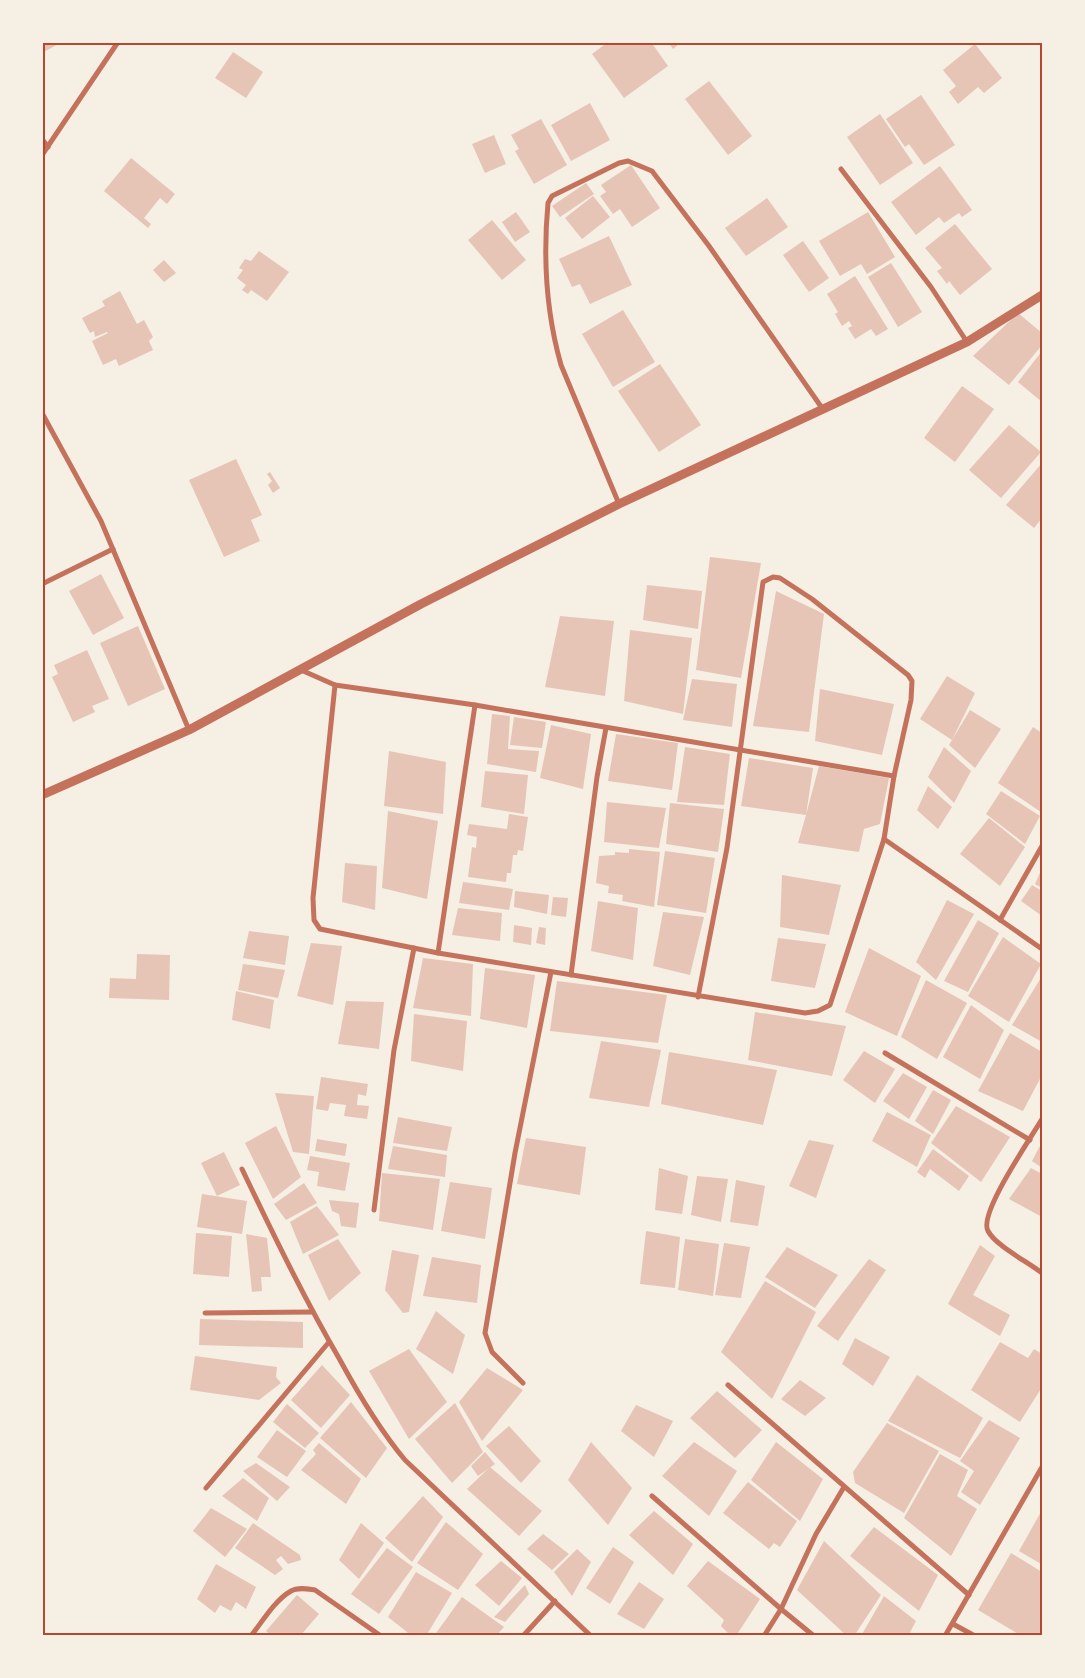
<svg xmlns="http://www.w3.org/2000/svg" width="1085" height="1678" font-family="'PT Serif',serif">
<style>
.building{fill:#e6c5b7}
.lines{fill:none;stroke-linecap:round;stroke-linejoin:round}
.minor{stroke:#c5725c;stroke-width:5}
.tertiary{stroke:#c5725c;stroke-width:9}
.neatline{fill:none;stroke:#b5482f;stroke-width:2}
</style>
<rect width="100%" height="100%" fill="#f6efe4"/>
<g class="building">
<path d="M42 42H62L42 53Z"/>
<path d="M608 42H651L668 66 624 98 592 54Z"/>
<path d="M668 42H681L673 49Z"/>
<path d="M975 44 1002 78 984 93 978 87 958 104 949 92 956 86 943 70Z"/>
<path d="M233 52 263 72 246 98 215 78Z"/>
<path d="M709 81 752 136 728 155 685 99Z"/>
<path d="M921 95 955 145 924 165 909 144 905 147 886 119Z"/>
<path d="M590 103 610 140 571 161 551 125Z"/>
<path d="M880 114 913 163 880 185 847 137Z"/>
<path d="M541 119 567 165 534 184 515 151 519 149 511 135Z"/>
<path d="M494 135 506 164 485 173 472 144Z"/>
<path d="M131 158 175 194 167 204 160 198 144 218 151 224 148 228 104 191Z"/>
<path d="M631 165 660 208 632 227 620 209 613 214 600 196 606 192 601 185Z"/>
<path d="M940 166 972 210 962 217 959 213 944 223 939 217 916 235 891 202Z"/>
<path d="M586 183 594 194 560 217 552 206Z"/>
<path d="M593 196 610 217 582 239 565 218Z"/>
<path d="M767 198 788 227 746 256 725 228Z"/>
<path d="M516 212 530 232 515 242 502 222Z"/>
<path d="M868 212 895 257 867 274 861 264 840 276 819 241Z"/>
<path d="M492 220 526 260 502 280 468 240Z"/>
<path d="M955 224 992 269 960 295 949 281 947 284 937 271 942 268 925 248Z"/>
<path d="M609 236 632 285 590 304 580 284 572 287 559 259Z"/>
<path d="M803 241 829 278 809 292 783 255Z"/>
<path d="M259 251 289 272 267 301 251 290 248 294 242 290 246 285 237 278 243 270 239 268 245 259 251 261Z"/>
<path d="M164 260 176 273 164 282 153 270Z"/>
<path d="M891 263 922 312 898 327 868 277Z"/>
<path d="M855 276 888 329 876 336 871 329 855 339 848 328 852 326 849 321 842 326 835 314 838 312 827 294Z"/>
<path d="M120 291 137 324 144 320 153 337 149 341 153 350 119 366 116 359 103 365 92 341 108 333 107 332 95 337 94 331 90 333 82 318 105 306 102 301Z"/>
<path d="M623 310 655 362 613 387 582 334Z"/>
<path d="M1018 313 1042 333V345L1009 385 973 356Z"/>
<path d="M1042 351V402L1018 382Z"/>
<path d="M660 364 701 425 659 452 618 391Z"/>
<path d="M962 386 994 409 955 462 924 438Z"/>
<path d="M1009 425 1041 452 1001 498 969 470Z"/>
<path d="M236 459 262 515 251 520 260 541 224 557 189 480Z"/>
<path d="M1042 463V518L1034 528 1006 505Z"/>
<path d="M270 472 280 488 273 493 268 485 272 481 267 474Z"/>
<path d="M710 557 761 563 741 678 696 670Z"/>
<path d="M101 574 124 618 93 635 69 591Z"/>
<path d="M647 585 702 591 698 629 643 620Z"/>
<path d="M776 591 824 614 809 732 753 726Z"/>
<path d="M560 616 614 621 605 696 545 687Z"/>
<path d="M138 626 165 689 128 706 100 643Z"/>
<path d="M630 630 692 638 683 714 624 701Z"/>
<path d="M87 650 109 699 92 706 95 712 73 722 52 677 58 674 54 665Z"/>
<path d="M947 676 975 693 952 740 920 719Z"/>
<path d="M692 679 737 684 732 727 683 720Z"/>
<path d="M820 689 894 704 882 755 815 741Z"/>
<path d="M970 710 1001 729 975 768 949 745Z"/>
<path d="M492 714 510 716 508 749 539 751 536 772 487 764Z"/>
<path d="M514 717 546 722 542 748 510 745Z"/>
<path d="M551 725 591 734 583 789 540 778Z"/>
<path d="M1033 727 1042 733V809L1041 812 998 783Z"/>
<path d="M616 734 678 743 672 790 608 781Z"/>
<path d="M685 747 730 754 724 805 677 802Z"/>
<path d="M944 747 971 771 954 803 928 777Z"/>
<path d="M389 751 446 762 443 814 384 806Z"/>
<path d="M749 758 813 768 806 815 819 766 889 778 880 824 864 829 859 852 798 843 806 815 741 806Z"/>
<path d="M485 771 528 775 524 814 481 807Z"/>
<path d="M928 786 952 807 938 829 917 810Z"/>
<path d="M1001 791 1040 816 1025 844 986 814Z"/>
<path d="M607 802 666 808 659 848 604 842Z"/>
<path d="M670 803 724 809 718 852 666 844Z"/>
<path d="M388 811 438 821 427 899 382 888Z"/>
<path d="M509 814 528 817 523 851 518 850 517 855H513L511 873H507L506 882 468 877 472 847 476 848 477 837 467 835 469 824 507 829Z"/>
<path d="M989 818 1025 847 1000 886 960 854Z"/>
<path d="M629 849 660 852 654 907 622 901 623 895 608 893 609 886 596 883 599 856 615 855V852L629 853Z"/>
<path d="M665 851 715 858 706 913 657 905Z"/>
<path d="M345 863 377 866 375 910 342 902Z"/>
<path d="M1042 868V888L1035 884Z"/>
<path d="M782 875 841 885 829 935 780 927Z"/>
<path d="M463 882 513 889 509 910 459 903Z"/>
<path d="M1032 885 1042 891V916L1021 901Z"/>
<path d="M515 891 549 895 547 914 514 907Z"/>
<path d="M553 897 568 898 566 917 551 915Z"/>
<path d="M947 900 974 914 936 980 916 962Z"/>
<path d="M598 901 638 908 633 960 591 951Z"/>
<path d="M458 908 502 913 500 941 452 935Z"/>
<path d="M663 912 704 917 690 975 653 966Z"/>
<path d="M978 920 999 933 968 992 944 981Z"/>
<path d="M514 925 532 928 531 945 513 942Z"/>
<path d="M539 927 546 928 545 945 536 943Z"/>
<path d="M249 931 289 936 285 965 243 958Z"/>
<path d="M1003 937 1041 964 1009 1022 968 996Z"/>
<path d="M778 938 826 944 815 988 771 981Z"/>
<path d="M311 943 342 946 333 1005 297 996Z"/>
<path d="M869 948 921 976 897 1036 845 1012Z"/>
<path d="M137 954 170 955 169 1000 109 998 110 978 136 979Z"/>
<path d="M423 958 473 964 471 1016 413 1008Z"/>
<path d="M243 964 285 970 278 998 238 990Z"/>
<path d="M485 968 535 975 527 1028 480 1019Z"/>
<path d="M1042 976V1042L1012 1025Z"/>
<path d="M926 980 967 1003 937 1059 901 1037Z"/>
<path d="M557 981 667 995 658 1043 550 1031Z"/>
<path d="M236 991 274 1000 270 1029 232 1020Z"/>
<path d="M346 1001 384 1002 379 1049 338 1044Z"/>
<path d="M971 1005 1004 1030 980 1079 943 1057Z"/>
<path d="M755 1012 846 1026 832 1076 748 1060Z"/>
<path d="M414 1014 467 1021 463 1071 411 1061Z"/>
<path d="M1010 1033 1042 1052V1075L1023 1111 978 1091Z"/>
<path d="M601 1041 661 1050 649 1107 589 1098Z"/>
<path d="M864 1051 895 1069 875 1103 843 1080Z"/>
<path d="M669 1052 777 1070 763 1125 661 1104Z"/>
<path d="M903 1073 927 1087 909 1119 883 1101Z"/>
<path d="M321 1077 368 1084 366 1096 358 1094 357 1105 369 1106 367 1119 344 1116 346 1105 330 1103 328 1111 316 1109Z"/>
<path d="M933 1090 951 1100 933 1134 915 1121Z"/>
<path d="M275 1093 314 1096 309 1154 293 1152Z"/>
<path d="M956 1106 1010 1137 981 1182 931 1143Z"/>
<path d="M887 1112 931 1135 917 1167 872 1141Z"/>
<path d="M398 1117 452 1127 447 1151 393 1143Z"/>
<path d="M276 1126 301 1177 273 1199 245 1143Z"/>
<path d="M526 1138 586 1147 580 1195 517 1184Z"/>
<path d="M317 1139 347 1144 345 1156 315 1151Z"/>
<path d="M809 1140 834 1145 816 1198 789 1186Z"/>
<path d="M1042 1142V1168L1032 1161Z"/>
<path d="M393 1146 447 1155 445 1177 388 1169Z"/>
<path d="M933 1149 969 1176 959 1191 930 1169 925 1178 917 1172Z"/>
<path d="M224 1152 240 1185 217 1196 201 1163Z"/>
<path d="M310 1156 350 1163 345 1191 317 1186 319 1172 307 1170Z"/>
<path d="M659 1168 688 1176 682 1214 655 1210Z"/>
<path d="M1031 1168 1042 1174V1217L1009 1199Z"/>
<path d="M382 1173 440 1179 433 1230 379 1221Z"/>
<path d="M697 1176 728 1179 721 1222 691 1215Z"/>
<path d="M736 1180 765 1186 758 1226 730 1222Z"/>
<path d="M450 1182 492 1188 485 1239 441 1231Z"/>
<path d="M304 1183 317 1203 286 1220 274 1204Z"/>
<path d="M202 1194 247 1201 242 1234 197 1227Z"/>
<path d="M329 1200 359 1203 356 1228 341 1226 339 1214 332 1211Z"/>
<path d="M317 1206 339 1235 303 1254 290 1222Z"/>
<path d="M646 1231 680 1237 675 1288 640 1284Z"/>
<path d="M196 1233 232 1236 229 1277 193 1274Z"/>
<path d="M246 1234 267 1238 271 1277H261L262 1291 252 1292Z"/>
<path d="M338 1239 361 1273 329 1301 308 1255Z"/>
<path d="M685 1239 719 1244 713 1296 678 1290Z"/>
<path d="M724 1243 750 1247 741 1298 715 1295Z"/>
<path d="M980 1245 995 1256 973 1295 1010 1315 1000 1336 948 1304Z"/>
<path d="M787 1247 838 1275 815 1308 765 1277Z"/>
<path d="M392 1250 419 1255 409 1312 403 1313 385 1290Z"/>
<path d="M432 1257 481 1265 477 1303 423 1296Z"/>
<path d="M869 1259 886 1270 838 1341 817 1326Z"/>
<path d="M765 1281 816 1312 772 1399 721 1352Z"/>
<path d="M436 1311 465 1335 453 1374 416 1349Z"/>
<path d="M200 1319 303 1322V1348L199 1345Z"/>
<path d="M855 1338 890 1357 873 1386 842 1364Z"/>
<path d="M1000 1342 1028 1358 1034 1349 1042 1354V1387L1020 1422 971 1390Z"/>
<path d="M409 1349 447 1402 409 1439 369 1371Z"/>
<path d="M195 1356 277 1367 276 1377 281 1383 259 1400 190 1390Z"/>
<path d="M322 1365 350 1395 321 1428 291 1400Z"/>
<path d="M487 1368 523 1390 482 1441 459 1402Z"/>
<path d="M917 1375 983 1418 960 1458 888 1421Z"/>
<path d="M800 1380 826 1398 805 1416 781 1399Z"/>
<path d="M717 1391 762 1430 735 1458 690 1418Z"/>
<path d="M351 1402 387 1448 366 1478 320 1438Z"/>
<path d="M455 1403 483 1452 452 1483 415 1439Z"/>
<path d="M287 1404 319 1433 305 1448 273 1422Z"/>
<path d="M636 1405 673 1421 654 1457 621 1431Z"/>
<path d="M989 1420 1020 1438 980 1505 961 1492 974 1471 960 1461Z"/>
<path d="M887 1423 939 1451 904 1513 855 1483 853 1472Z"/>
<path d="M509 1426 541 1461 521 1483 486 1446Z"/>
<path d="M277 1430 306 1451 287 1477 257 1457Z"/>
<path d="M591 1442 632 1488 608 1525 568 1480Z"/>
<path d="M694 1442 737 1471 709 1516 662 1476Z"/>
<path d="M776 1442 823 1479 800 1521 751 1480Z"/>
<path d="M319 1443 361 1479 346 1504 301 1470 316 1454 313 1450Z"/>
<path d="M485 1452 495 1464 478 1476 471 1466Z"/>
<path d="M940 1454 968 1470 957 1496 977 1509 951 1556 904 1518Z"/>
<path d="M256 1463 290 1487 277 1501 243 1471Z"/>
<path d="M490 1467 542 1511 519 1536 467 1489Z"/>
<path d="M243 1478 269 1498 257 1521 222 1496Z"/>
<path d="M748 1482 797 1521 780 1547 774 1543 769 1549 723 1513Z"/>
<path d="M423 1496 443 1517 412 1562 385 1538Z"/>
<path d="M211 1508 247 1529 225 1557 193 1531Z"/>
<path d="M1042 1510V1561L1041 1564 1019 1551Z"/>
<path d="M654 1511 693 1544 673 1575 629 1535Z"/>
<path d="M446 1522 483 1554 458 1590 417 1563Z"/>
<path d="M253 1523 300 1555 301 1560 288 1564 281 1556 276 1560 283 1569 275 1575 235 1548Z"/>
<path d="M361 1523 384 1543 359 1579 339 1560Z"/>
<path d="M874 1527 938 1575 919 1611 850 1556Z"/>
<path d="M543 1534 569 1554 552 1570 527 1549Z"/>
<path d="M824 1541 881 1595 854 1636H847L797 1590Z"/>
<path d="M613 1547 634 1562 610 1604 586 1588Z"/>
<path d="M387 1548 413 1567 379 1614 351 1594Z"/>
<path d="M577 1549 591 1562 572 1596 554 1572Z"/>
<path d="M1011 1553 1042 1572V1636H1022L978 1610Z"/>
<path d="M501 1561 522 1578 499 1606 475 1585Z"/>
<path d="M708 1561 760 1599 736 1636H731L721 1626 724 1620 687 1586Z"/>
<path d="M216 1564 256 1587 246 1609 236 1602 231 1611 220 1605 215 1613 197 1599Z"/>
<path d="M416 1572 452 1593 426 1636H412L388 1617Z"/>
<path d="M639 1582 664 1599 644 1629 617 1614Z"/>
<path d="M525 1585 529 1594 505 1622 494 1617Z"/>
<path d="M297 1595 319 1614 300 1636H271L266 1631Z"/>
<path d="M884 1596 916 1621 908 1636H861Z"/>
<path d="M462 1597 504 1627 496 1636H434Z"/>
</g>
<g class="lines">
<g class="minor">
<path d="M42 139 48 147"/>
<path d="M42 155 118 42"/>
<path d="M841 169 931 287 967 342"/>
<path d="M42 413 101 521 189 730"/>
<path d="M619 504 561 365C546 312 543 257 548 203L552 196 619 163 628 161 652 171 709 246 822 408"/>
<path d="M42 584 113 549"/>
<path d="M301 670 335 685 475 705 894 776"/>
<path d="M335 685 313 898 314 920 320 929 438 953 805 1013 818 1011 830 1005 884 839 894 776 911 700 912 681 908 675 812 599 780 578 773 577 763 582 727 848 698 997"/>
<path d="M884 839 1042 949"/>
<path d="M1000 920 1042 846"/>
<path d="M438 953 475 705"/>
<path d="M571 975 597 777 606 728"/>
<path d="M885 1053 1030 1140"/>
<path d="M1042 1119C1031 1138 978 1214 988 1231 996 1246 1028 1262 1042 1273"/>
<path d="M242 1169C273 1234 304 1298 340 1360 359 1395 379 1429 405 1460L591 1636"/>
<path d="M374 1210 394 1050 414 948"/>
<path d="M205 1313 313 1312"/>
<path d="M523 1383 492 1352 485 1333 515 1153 551 972"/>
<path d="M728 1385 969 1595"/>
<path d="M206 1488 329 1342"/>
<path d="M652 1496 781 1609 814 1636"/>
<path d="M953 1624 975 1636"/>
<path d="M251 1636C262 1622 275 1600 291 1591 298 1587 307 1589 315 1590L381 1636"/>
<path d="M523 1636 555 1601"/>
<path d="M764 1636 781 1609 816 1534 844 1487"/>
<path d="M945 1636 1042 1467"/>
</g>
<path class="tertiary" d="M42 795 189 730 421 604 619 504 967 342 1042 295"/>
</g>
<rect width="1085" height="1678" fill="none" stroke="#f6efe4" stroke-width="88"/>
<rect x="44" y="44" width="997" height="1590" class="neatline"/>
</svg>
